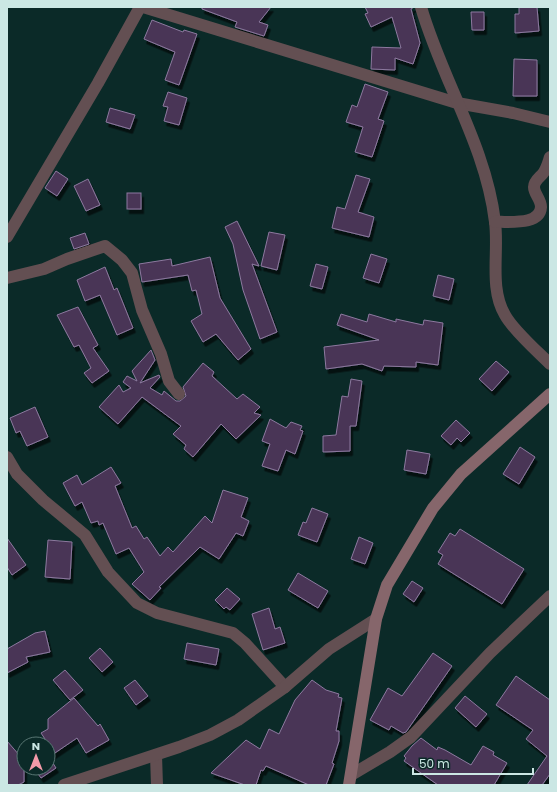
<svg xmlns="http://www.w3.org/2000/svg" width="557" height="792" font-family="Poppins,sans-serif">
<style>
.building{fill:#483556;stroke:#8d799f;filter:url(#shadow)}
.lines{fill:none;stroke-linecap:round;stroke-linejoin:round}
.street{stroke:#634f52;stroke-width:12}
.secondary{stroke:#86666b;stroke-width:12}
</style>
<defs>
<filter id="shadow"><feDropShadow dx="2.5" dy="4.5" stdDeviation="0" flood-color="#0009"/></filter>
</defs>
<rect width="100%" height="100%" fill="#0b2a28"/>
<g class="building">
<path d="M202 7H271L259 22 268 25 264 36 235 27 237 22 202 9Z"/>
<path d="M365 7H414L411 9 420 43 413 64 395 58V70L371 69 372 47 401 48 392 17 371 27 365 14 368 13Z"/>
<path d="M519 7H537L539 31 515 33V14H519Z"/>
<path d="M471 12H484V30H472Z"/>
<path d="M152 20 183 32 184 30 197 34 179 85 165 80 175 52 144 39Z"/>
<path d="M514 59 537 60V96H513Z"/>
<path d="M365 84 388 92 378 119 384 121 372 157 355 152 363 127 346 122 352 105 357 107Z"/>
<path d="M168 92 187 98 179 125 164 121 168 107 163 106Z"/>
<path d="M110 108 135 115 130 129 106 122Z"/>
<path d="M56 171 68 179 57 196 45 188Z"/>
<path d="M356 175 370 179 358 212 374 217 369 237 332 228 337 207 345 209Z"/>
<path d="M88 179 100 205 86 211 74 186Z"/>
<rect x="127" y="193" width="14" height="16"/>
<path d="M237 221 259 266 252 264 277 332 260 339 243 290 233 244 225 227Z"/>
<path d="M269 232 285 235 277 270 261 266Z"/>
<path d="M85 233 89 244 74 249 70 238Z"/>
<path d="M371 254 387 259 379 283 363 278Z"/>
<path d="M210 257 220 298 251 349 238 360 216 334 203 342 191 321 202 314 196 290 192 291 188 275 142 282 139 264 171 259 172 266Z"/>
<path d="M316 264 328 267 322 289 310 286Z"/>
<path d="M105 267 114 290 117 288 133 328 117 335 100 295 85 301 77 280Z"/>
<path d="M438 275 454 279 449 300 433 296Z"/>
<path d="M78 307 98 345 93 348 109 371 92 383 84 373 91 368 79 345 74 347 57 315Z"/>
<path d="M341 314 367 322 369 314 396 322V319L423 325 424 320 443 323 438 365 416 362V367L384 366 382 371 362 364 326 369 324 347 379 340 337 325Z"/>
<path d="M151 350 155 360 140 383 159 375 160 377 150 388 162 395 164 391 176 401H180L186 396 183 387 203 363 214 372 212 376 237 399 243 394 260 407 254 413 261 415 236 439 221 424 193 457 184 449 186 445 173 434 181 426 142 397 118 424 99 407 119 385 123 392 131 388 123 382 127 376 137 381 132 371Z"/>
<path d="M496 361 509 372 492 391 479 379Z"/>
<path d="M351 379 362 381 356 426H350V451L323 452V436L336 435 342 396 348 397Z"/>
<path d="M35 407 48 437 27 446 20 431 16 433 10 418Z"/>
<path d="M270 419 286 428 291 422 302 426 300 430 303 431 295 454 286 450 278 471 262 466 270 444 262 441Z"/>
<path d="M456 420 470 433 461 442 457 438 451 445 441 436Z"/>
<path d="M520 447 535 457 519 484 503 474Z"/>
<path d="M407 450 430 454 426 474 404 470Z"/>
<path d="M111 467 121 483 115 486 132 528 136 526 144 539 147 537 160 556 168 547 173 552 205 516 212 523 223 490 248 498 241 517 249 521 243 536 236 533 219 559 200 547 159 587 161 588 150 600 132 584 144 572 129 548 116 554 103 523 99 525 98 521 91 523 82 502 75 506 63 483 77 475 82 485Z"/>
<path d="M312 508 328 514 317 542 298 535 303 522 306 523Z"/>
<path d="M460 529 524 569 502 604 438 564 443 555 438 552 450 533 455 536Z"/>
<path d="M359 537 373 543 365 564 351 559Z"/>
<path d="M7 538 26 565 12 575 7 567Z"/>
<path d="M48 540 72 542 70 579 45 577Z"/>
<path d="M298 573 328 591 318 608 288 590Z"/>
<path d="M412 581 423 588 414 602 403 594Z"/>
<path d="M227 588 240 599 230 610 226 607 224 609 215 600Z"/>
<path d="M269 608 275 629 280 627 285 643 263 650 252 614Z"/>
<path d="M45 631 50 652 26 657 28 662 7 673V649L35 633Z"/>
<path d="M187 643 219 649 216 665 184 659Z"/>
<path d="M100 648 113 662 102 672 89 658Z"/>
<path d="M433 653 452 666 406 732 403 733 391 726 389 730 370 720 388 688 402 696Z"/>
<path d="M65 670 83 690 70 700 53 680Z"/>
<path d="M516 676 550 700V774L542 785H527L547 756 526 739 533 730 496 705Z"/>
<path d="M135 680 148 696 136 705 124 688Z"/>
<path d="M312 680 326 690 339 694 338 697 342 698 336 731H339V741L332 763 334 764 326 785H309L266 766 263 771 261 770 256 785H245L211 773 246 740 260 749 269 729 279 734 295 700Z"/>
<path d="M465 696 487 714 476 727 455 708Z"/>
<path d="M74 698 98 726 100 724 109 740 86 753 77 738 49 757 56 768 41 778 34 768H48V744H37L45 739 41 733 48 729V719Z"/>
<path d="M421 738 437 750 438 747 445 750 471 765 483 746 494 752 493 755 507 763 494 785H438L404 761 406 758 404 756 412 746Z"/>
<path d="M7 741 20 756 24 753V782L18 785H7Z"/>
</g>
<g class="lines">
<g class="street">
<path d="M143 7 457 103 513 113 550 122"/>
<path d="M421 7C442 80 486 146 495 222 499 252 489 288 505 315 513 330 537 351 550 364"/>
<path d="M495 222C508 221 540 226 541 207 541 199 534 194 534 187 534 180 541 177 544 172 547 167 548 163 550 157"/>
<path d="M7 237 98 83 140 7"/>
<path d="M7 278 44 269 67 259 105 246 122 260 132 273 142 310 161 354 169 381 179 394"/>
<path d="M7 457 17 474 43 500 85 535 108 572 137 603 157 613 233 633 245 643 285 687"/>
<path d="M156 755 157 785"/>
<path d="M351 775 390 752 411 737 490 653 550 596"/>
<path d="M64 785 179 747 210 735 238 720 285 687 329 649 376 619"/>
</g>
<path class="secondary" d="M349 785 376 619 387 585 433 508 461 474 550 394"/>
</g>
<rect width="557" height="792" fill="none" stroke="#cbe7e4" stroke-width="16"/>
<g transform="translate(36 756)"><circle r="19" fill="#0b2a28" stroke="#587673"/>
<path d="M0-3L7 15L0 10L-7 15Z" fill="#f39aa9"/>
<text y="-6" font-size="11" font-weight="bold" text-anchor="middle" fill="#cbe7e4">N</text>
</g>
<path d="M413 768v6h120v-6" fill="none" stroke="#cbe7e4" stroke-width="2"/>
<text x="419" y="768" font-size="12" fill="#cbe7e4" stroke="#0b2a28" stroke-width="3" paint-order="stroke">50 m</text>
</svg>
